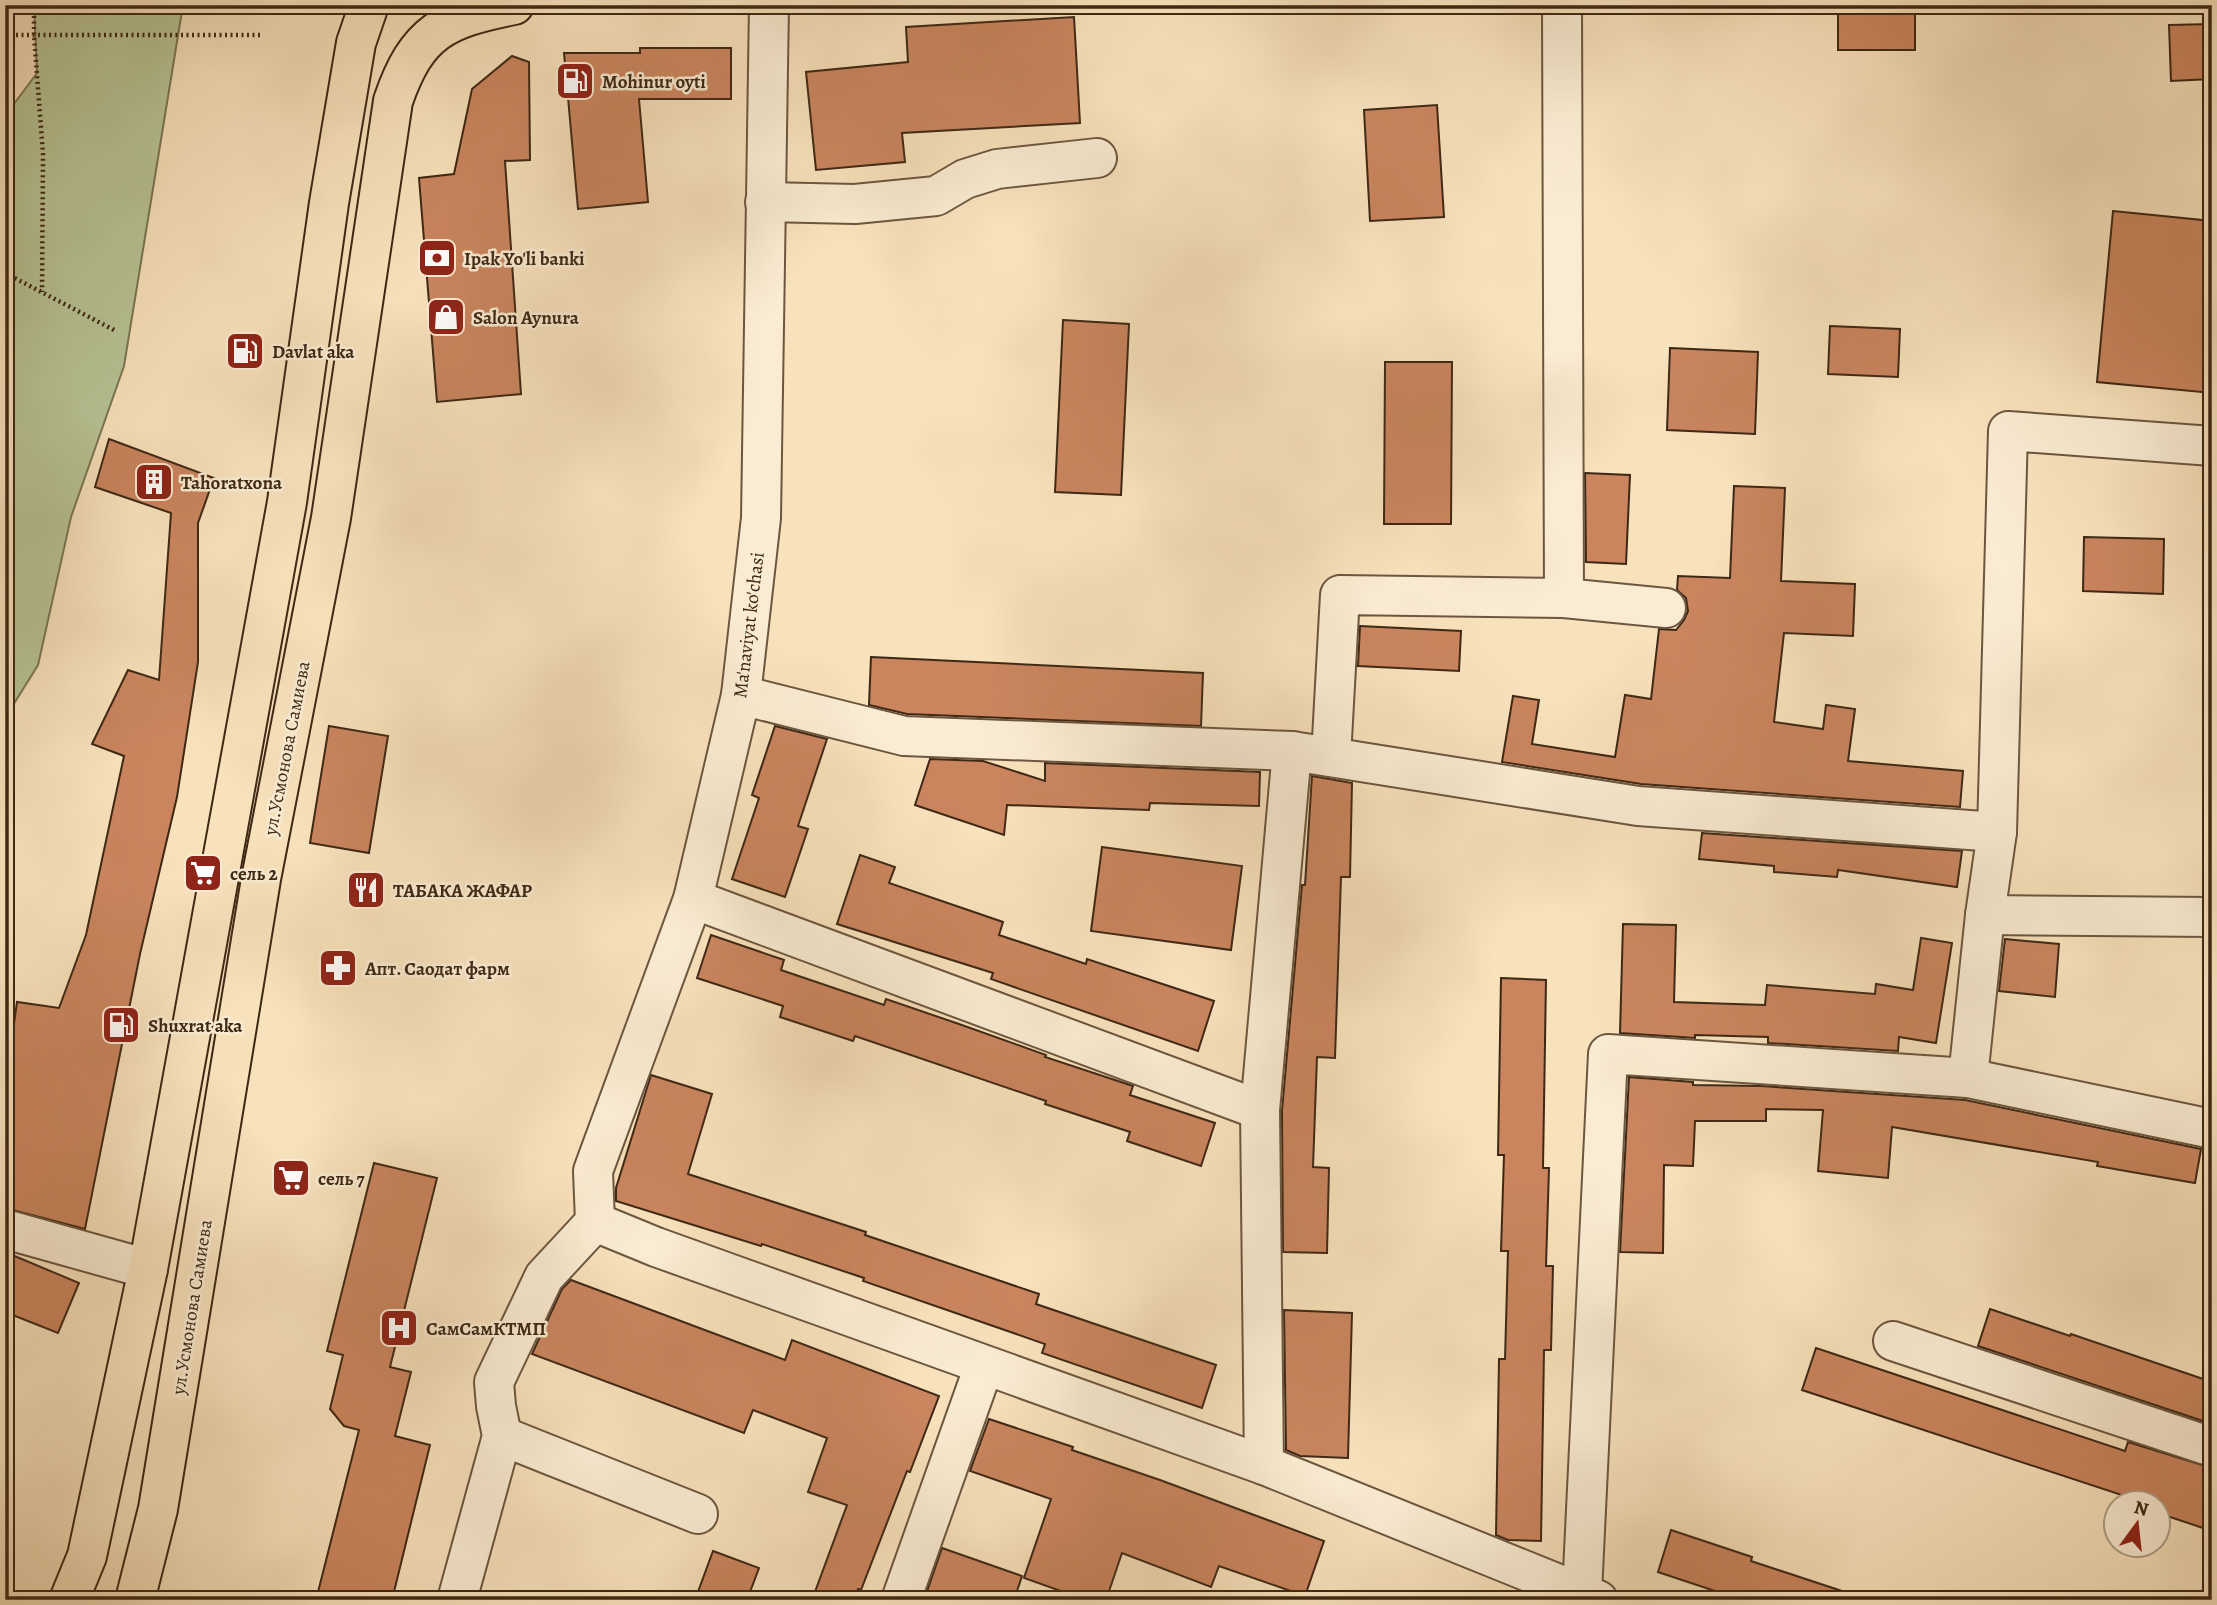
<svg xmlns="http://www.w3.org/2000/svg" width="2217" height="1605" font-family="Alegreya,serif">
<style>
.green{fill:#b8c495;stroke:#7b7655;stroke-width:2}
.building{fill:#ca855f;stroke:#3e2815;stroke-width:2}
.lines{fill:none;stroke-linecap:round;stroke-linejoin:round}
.minor-casing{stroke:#6c563f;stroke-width:42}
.major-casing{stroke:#3e2815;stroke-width:42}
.path{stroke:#3e2815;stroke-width:4.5;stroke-dasharray:2 3.5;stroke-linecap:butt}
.minor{stroke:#faecd3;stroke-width:38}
.major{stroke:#f8e2bc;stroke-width:38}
.labels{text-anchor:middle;stroke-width:5;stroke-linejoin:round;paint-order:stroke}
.poi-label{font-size:19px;font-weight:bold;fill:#3e2815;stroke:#faecd3;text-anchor:start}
.street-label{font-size:19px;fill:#3e2815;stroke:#faecd3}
</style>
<rect width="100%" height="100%" fill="#f8e2bc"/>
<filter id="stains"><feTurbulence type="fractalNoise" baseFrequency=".00286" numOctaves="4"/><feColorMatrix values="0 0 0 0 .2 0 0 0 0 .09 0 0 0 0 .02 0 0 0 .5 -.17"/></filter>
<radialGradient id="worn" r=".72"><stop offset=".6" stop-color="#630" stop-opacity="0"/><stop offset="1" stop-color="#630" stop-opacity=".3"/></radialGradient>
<path class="green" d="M34 5H183L124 366 71 517 38 665 5 718V116L37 73Z"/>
<g class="building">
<rect x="1838" y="5" width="77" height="45"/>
<path d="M1074 17 1080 123 902 133 905 162 816 170 806 72 908 62 906 27Z"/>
<path d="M2212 24V79L2171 81 2169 25Z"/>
<path d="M640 48H731V99H639L648 202 578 209 564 53H640Z"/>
<path d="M512 56 529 62 530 160 505 161 521 394 437 402 419 178 454 174 472 89Z"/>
<path d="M1437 105 1444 217 1370 221 1364 110Z"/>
<path d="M2113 211 2212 221V393L2097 382Z"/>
<path d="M1063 320 1129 324 1121 495 1055 492Z"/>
<path d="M1830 326 1900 329 1898 377 1828 374Z"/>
<path d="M1670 348 1758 352 1755 434 1667 430Z"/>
<path d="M1385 362H1452L1451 524H1384Z"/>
<path d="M109 439 214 478 198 523V662L177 797 140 954 85 1229 5 1208V1088L17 1002 59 1008 86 935 124 756 92 744 128 670 159 680 171 513 95 487Z"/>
<path d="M1585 473 1630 475 1626 564 1586 562Z"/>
<path d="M1734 486 1785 488 1781 581 1855 584 1853 636 1784 633 1774 722 1823 729 1826 705 1855 709 1848 761 1963 771 1960 807 1641 784 1502 762 1513 696 1539 700 1532 744 1615 757 1625 695 1651 699 1659 629 1676 630 1684 620 1688 611 1686 598 1677 590 1678 576 1730 578Z"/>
<path d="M2084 537 2164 539 2163 594 2083 591Z"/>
<path d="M1360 626 1461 631 1459 671 1358 666Z"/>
<path d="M871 657 1203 673 1201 726 907 714 869 705Z"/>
<path d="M329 726 388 736 369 853 310 843Z"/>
<path d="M775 726 827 739 798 826 808 829 785 897 732 879 759 798 752 795Z"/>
<path d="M930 759 983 761 1045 781V763L1260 772 1259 806 1150 803 1149 810 1007 805 1004 835 915 805Z"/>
<path d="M1312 776 1352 783 1350 877H1341L1335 1058 1317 1057 1313 1167 1329 1168 1327 1253 1283 1252 1282 1111 1302 885H1305Z"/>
<path d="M1702 833 1962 851 1957 887 1838 870 1837 877 1774 872V866L1699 859Z"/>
<path d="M1102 847 1242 866 1231 950 1091 931Z"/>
<path d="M860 855 895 867 889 883 1003 922 999 935 1086 964 1087 959 1214 1001 1198 1051 991 979 993 973 837 924Z"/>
<path d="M1623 924 1676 925 1674 1002 1765 1005 1767 985 1875 994 1876 984 1913 990 1921 938 1952 943 1936 1043 1899 1037 1898 1051 1768 1043V1037L1695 1035V1038L1620 1033Z"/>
<path d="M711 935 784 960 781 970 884 1005 886 999 959 1024 1046 1055 1045 1057 1133 1086 1130 1095 1215 1123 1201 1166 1127 1141 1130 1132 1045 1104 1046 1101 855 1036 853 1041 780 1017 783 1006 697 978Z"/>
<path d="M2005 939 2059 944 2055 997 1999 991Z"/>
<path d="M1501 978 1546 980 1543 1168H1549L1546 1266H1553L1551 1350H1544L1541 1541 1508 1540 1496 1535 1499 1359H1505L1508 1251H1501L1504 1155H1498Z"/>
<path d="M651 1075 712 1094 688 1174 866 1232 865 1235 1039 1294 1036 1304 1216 1365 1202 1408 1042 1353 1045 1344 863 1281 864 1278 762 1244 761 1246 616 1201V1188Z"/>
<path d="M1629 1077 1693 1082V1085L1761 1086 1965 1100 2201 1149 2195 1183 2097 1166 2098 1162 1892 1127 1888 1178 1818 1171 1823 1110 1766 1109V1121H1695L1693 1166 1664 1165 1663 1253 1620 1252Z"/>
<path d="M374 1163 437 1178 390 1367 411 1372 395 1436 430 1445 392 1600H316L359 1430 344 1426 330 1409 343 1355 327 1351Z"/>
<path d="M5 1252 79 1283 58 1333 5 1312Z"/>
<path d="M571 1280 785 1360 792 1340 939 1396 910 1472 907 1471 861 1590 858 1589 854 1600H812L847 1505 808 1492 827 1438 753 1410 744 1433 532 1354 562 1289Z"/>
<path d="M1990 1309 2070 1336 2071 1334 2212 1382V1424L1978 1346Z"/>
<path d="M1284 1310 1352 1313 1348 1458 1300 1456 1286 1450Z"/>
<path d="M1816 1348 2125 1451 2128 1442 2212 1468V1531L2158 1513V1503H2146L1802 1390Z"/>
<path d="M989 1419 1073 1447 1072 1450 1160 1480 1324 1541 1305 1596 1219 1566 1211 1587 1122 1553 1106 1600H1086L1024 1578 1051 1499 970 1471Z"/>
<path d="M1671 1530 1752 1557 1751 1561 1854 1595 1853 1600H1742L1658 1572Z"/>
<path d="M942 1548 1022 1576 1014 1600H924Z"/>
<path d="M713 1551 759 1568 747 1600H695Z"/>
</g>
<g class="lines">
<defs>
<g id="minor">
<path d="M1562 5 1564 598 1666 608"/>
<path d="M765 202 855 204 936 196 965 179 997 169 1097 158"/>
<path d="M741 695 904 736 1292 751 1638 806 1997 832"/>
<path d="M1331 757 1340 595 1564 598"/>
<path d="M693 899 1260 1110"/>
<path d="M1985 915 2212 917"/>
<path d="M1968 1078 1985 915 1997 832 2008 431 2212 446"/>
<path d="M595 1222 593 1171 693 899 741 695 761 518 769 5"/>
<path d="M595 1222 656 1247 1264 1465 1598 1600"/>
<path d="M5 1229 148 1269"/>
<path d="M1893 1341 2212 1447"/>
<path d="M502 1436 698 1514"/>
<path d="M1264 1465 1260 1110 1292 751"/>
<path d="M1582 1593 1608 1054 1968 1078 2212 1129"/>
<path d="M457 1600 502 1436 496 1406 494 1382 544 1277 595 1222"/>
<path d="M901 1600 984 1366"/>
</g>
<g id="major">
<path d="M69 1600 87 1556 148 1269 287 502 329 203 356 43 369 5"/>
<path d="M135 1600 158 1509 261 879 331 518 393 101C417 31 444 19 514 5"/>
</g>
</defs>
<use href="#minor" class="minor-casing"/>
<use href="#major" class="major-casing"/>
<g class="path">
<path d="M34 5V35L43 154 42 292"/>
<path d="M5 35H262"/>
<path d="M5 273 116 331"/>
</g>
<use href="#minor" class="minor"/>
<use href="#major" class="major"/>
</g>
<defs>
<symbol id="fuel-square" viewBox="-11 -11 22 22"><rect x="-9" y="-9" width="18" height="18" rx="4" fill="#8f2418" stroke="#faecd3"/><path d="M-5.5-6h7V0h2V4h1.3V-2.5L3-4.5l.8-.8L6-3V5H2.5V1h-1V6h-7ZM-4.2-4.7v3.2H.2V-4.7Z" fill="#fff"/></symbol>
<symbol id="bank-square" viewBox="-11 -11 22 22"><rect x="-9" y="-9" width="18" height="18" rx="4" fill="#8f2418" stroke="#faecd3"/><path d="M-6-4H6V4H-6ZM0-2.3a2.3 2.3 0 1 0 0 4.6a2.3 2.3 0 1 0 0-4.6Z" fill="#fff"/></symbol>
<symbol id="shop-square" viewBox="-11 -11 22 22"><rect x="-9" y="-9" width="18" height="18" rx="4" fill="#8f2418" stroke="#faecd3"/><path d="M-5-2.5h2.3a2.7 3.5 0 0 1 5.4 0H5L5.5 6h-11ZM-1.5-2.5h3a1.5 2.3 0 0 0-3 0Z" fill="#fff"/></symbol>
<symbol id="building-square" viewBox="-11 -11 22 22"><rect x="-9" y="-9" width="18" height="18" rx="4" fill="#8f2418" stroke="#faecd3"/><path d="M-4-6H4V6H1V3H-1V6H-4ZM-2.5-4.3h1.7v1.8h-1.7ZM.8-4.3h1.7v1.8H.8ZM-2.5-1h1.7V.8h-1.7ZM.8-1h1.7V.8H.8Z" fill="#fff"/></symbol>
<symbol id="supermarket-square" viewBox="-11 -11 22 22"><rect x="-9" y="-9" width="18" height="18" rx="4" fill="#8f2418" stroke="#faecd3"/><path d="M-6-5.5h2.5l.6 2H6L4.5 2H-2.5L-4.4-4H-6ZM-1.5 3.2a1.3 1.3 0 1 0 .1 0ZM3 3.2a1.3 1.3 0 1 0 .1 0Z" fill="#fff"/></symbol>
<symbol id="restaurant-square" viewBox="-11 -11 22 22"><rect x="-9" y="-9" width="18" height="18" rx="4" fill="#8f2418" stroke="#faecd3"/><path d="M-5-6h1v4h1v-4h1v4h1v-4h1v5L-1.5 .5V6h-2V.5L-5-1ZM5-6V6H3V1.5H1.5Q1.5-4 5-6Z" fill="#fff"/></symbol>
<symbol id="pharmacy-square" viewBox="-11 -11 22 22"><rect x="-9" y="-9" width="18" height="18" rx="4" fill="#8f2418" stroke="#faecd3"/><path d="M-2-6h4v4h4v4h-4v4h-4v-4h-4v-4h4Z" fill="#fff"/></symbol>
<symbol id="hospital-square" viewBox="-11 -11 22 22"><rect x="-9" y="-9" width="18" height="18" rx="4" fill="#8f2418" stroke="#faecd3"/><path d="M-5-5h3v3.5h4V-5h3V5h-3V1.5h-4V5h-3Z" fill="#fff"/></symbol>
</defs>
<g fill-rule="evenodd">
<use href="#fuel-square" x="553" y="59" width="44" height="44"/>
<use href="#bank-square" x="415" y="236" width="44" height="44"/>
<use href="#shop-square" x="424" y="295" width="44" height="44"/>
<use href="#fuel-square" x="223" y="329" width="44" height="44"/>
<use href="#building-square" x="132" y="460" width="44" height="44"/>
<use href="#supermarket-square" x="181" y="851" width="44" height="44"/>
<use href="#restaurant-square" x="344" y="868" width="44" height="44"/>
<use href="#pharmacy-square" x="316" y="946" width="44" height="44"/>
<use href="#fuel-square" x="99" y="1003" width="44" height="44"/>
<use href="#supermarket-square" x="269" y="1156" width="44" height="44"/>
<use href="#hospital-square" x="377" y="1306" width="44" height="44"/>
</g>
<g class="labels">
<g class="poi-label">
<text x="602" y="88">Mohinur oyti</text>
<text x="464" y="265">Ipak Yo'li banki</text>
<text x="473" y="324">Salon Aynura</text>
<text x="272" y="358">Davlat aka</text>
<text x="181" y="489">Tahoratxona</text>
<text x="230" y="880">сель 2</text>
<text x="393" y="897">ТАБАКА ЖАФАР</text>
<text x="365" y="975">Апт. Саодат фарм</text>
<text x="148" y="1032">Shuxrat aka</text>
<text x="318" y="1185">сель 7</text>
<text x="426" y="1335">СамСамКТМП</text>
</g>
<g class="street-label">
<text transform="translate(748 625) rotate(-83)" y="7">Ma'naviyat ko'chasi</text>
<text transform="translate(286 748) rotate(-79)" y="7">ул.Усмонова Самиева</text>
<text transform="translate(191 1307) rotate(-81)" y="7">ул.Усмонова Самиева</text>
</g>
</g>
<rect width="2217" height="1605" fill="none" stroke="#f8e2bc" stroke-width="28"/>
<rect x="7" y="7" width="2203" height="1591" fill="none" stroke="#3e2815" stroke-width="3.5"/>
<rect x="14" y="14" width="2189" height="1577" fill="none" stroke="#3e2815" stroke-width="2"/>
<g transform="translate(2137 1524) rotate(15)"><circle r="33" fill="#faecd3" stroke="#af9e87" stroke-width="2"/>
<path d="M0-5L12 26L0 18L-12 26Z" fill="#8f2418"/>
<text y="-10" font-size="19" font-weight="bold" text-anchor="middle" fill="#3e2815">N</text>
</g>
<rect width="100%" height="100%" filter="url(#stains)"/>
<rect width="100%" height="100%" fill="url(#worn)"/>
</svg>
